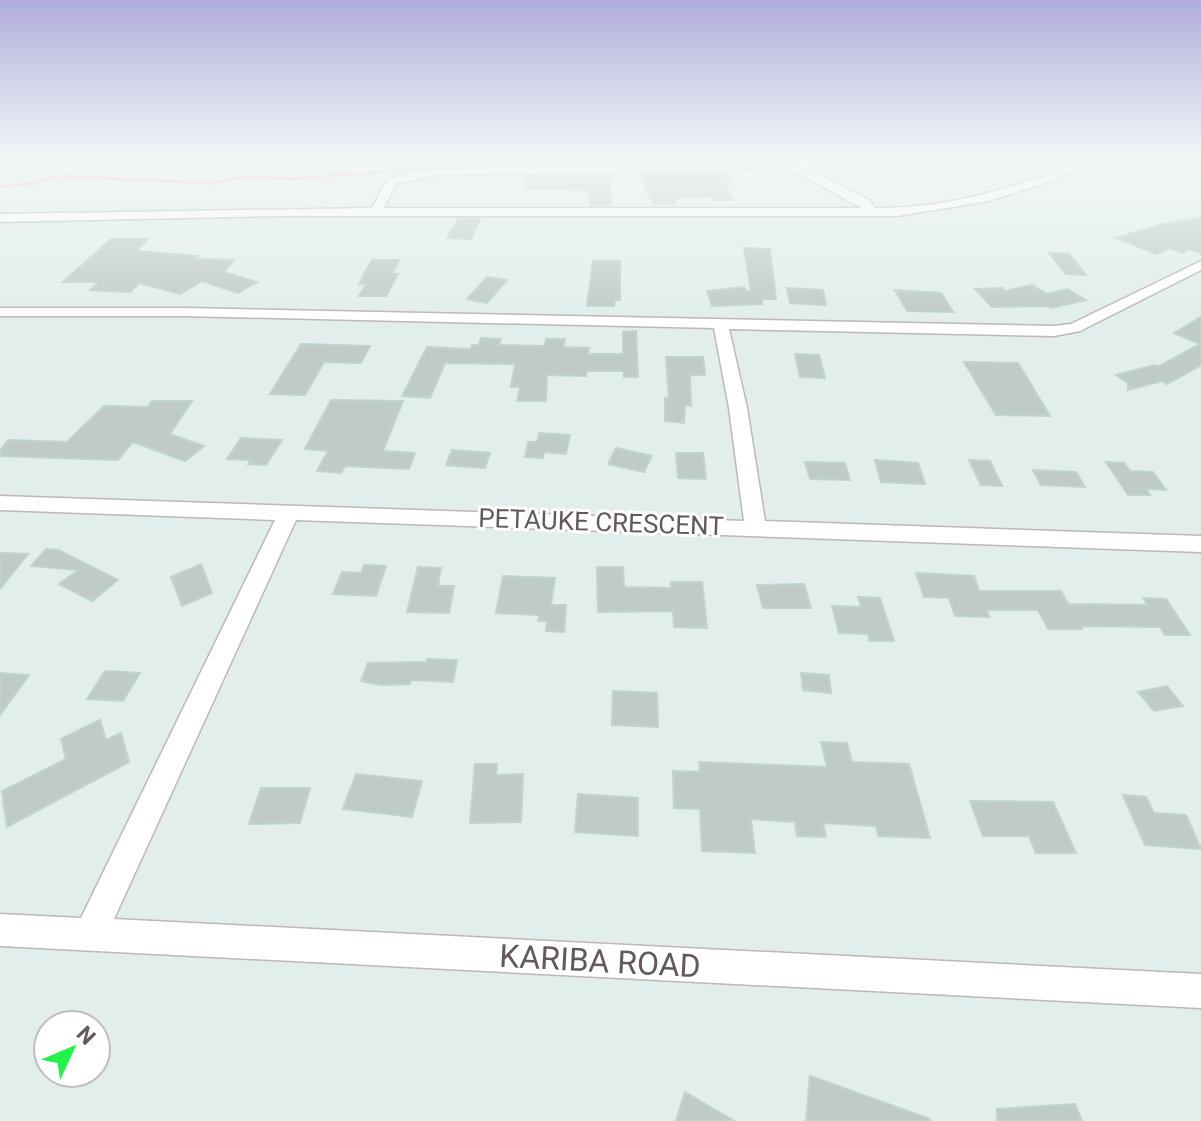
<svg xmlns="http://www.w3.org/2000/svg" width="1201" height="1121" font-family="Roboto,sans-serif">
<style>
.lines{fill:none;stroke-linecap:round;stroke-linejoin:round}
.stream{stroke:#ff9fca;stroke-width:3}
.building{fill:#c0cbc8;stroke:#bfd3cf;stroke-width:2}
.minor-casing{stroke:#bfb6b8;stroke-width:3}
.minor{fill:#fff;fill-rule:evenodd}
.labels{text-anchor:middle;stroke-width:6;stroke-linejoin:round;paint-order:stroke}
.street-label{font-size:26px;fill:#63595c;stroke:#fff}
.near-street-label{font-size:32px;fill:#63595c;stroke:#fff}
</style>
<rect width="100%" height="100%" fill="#e1eeec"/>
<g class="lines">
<path class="stream" d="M0 187 33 183 53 176 212 183 244 177 291 179 411 169 474 159"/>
</g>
<g class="building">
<path d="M532 159H607L608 163 531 164Z"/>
<path d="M727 173 734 184H724L732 200H714L712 196 673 198 675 204H653L640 174Z"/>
<path d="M609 175 611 205H590L589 190 526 189 528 176Z"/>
<path d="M1201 218V253L1189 249 1182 253 1170 248 1157 254 1116 238 1163 224Z"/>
<path d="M458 219H480L471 239 447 238Z"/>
<path d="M111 239H148L136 251 198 256 195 259 234 260 224 272 257 282 238 293 202 281 180 294 139 283 130 292 90 290 99 282H63Z"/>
<path d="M744 248 770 249 776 299H762V304L712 306 707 291 744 287 746 291H751Z"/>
<path d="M1049 253 1069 254 1086 275 1066 274Z"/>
<path d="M372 260H399L392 274H398L386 296H359L366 284H359Z"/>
<path d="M593 261H620V300H615L614 306H587Z"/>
<path d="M487 277 507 280 487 303 467 299Z"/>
<path d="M1032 285 1047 294 1067 289 1086 300 1051 308 1047 306 992 307 975 289 1002 288 1005 291Z"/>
<path d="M787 288 823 290 826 305 790 303Z"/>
<path d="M895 290 941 293 953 312 907 311Z"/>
<path d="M1201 317V365L1167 384 1162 381 1128 390V383L1116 375 1155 365 1158 367 1200 344 1174 333Z"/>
<path d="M636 331 638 377H624V371H587L586 376 547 375 546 401H517L520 387H511L515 364 445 363 430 398 402 396 427 347 471 349 472 345H479L481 338 501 339 499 345 545 346 546 339H565L563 347 589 348 588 354H623V332Z"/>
<path d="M301 344 369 346H370L361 363 324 362 305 395 270 394Z"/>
<path d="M795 354 819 355 825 378 800 377Z"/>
<path d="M666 357H703L705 375H690L691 406 685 405 684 423 665 421V398H669Z"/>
<path d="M964 362 1018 363 1050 416 996 415Z"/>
<path d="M331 400 403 401 383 451 415 453 409 469 345 466 341 473 317 471 328 451 305 449Z"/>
<path d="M152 401H192L170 434 204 446 185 461 133 442 118 460 0 456V450L9 440 67 442 104 406 148 407Z"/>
<path d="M539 433 570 435 566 454 544 452 543 458 525 457 528 442H537Z"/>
<path d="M241 438 282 440 266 465 248 464 251 460 227 459Z"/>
<path d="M616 448 652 456 644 472 608 464Z"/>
<path d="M452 450 490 453 485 468 446 465Z"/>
<path d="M676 453H703L706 479 678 478Z"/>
<path d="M875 460 918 463 925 484 881 482Z"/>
<path d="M969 460 990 461 1002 486 981 485Z"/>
<path d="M805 462 845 463 850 480 810 479Z"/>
<path d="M1106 462 1124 463 1130 471 1153 472 1166 490 1146 489 1150 495H1128Z"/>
<path d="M1033 470 1076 472 1085 487 1041 485Z"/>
<path d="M46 549 58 550 118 580 92 601 59 584 78 570 31 566Z"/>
<path d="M0 553 28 554 0 589Z"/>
<path d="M201 564 212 593 182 606 171 577Z"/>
<path d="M364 565 386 566 376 596 333 594 342 572 361 573Z"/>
<path d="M418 567 441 568 438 586H454L449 613 407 612Z"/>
<path d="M597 567H623L624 587 671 588V582H702L707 628 674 627 673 611 598 612Z"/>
<path d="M916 573 974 576 979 591H1061L1068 604 1148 605 1143 598 1166 599 1190 635H1165L1160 627 1081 626 1082 629H1048L1038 610H987L989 617 955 616 949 598 924 597Z"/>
<path d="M503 576 555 578 551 605H566L564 632 546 631 547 621H538L539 615 496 613Z"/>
<path d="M804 584 811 608H763L757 585Z"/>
<path d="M858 597 880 598 894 641H869L868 634 839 633 832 606 861 607Z"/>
<path d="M427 659 457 660 453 682 411 680 410 684 381 685 361 681 368 663 426 662Z"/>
<path d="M105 671 140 673 123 701 87 699Z"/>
<path d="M0 673 29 675 0 715Z"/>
<path d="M801 673 829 675 831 693 803 690Z"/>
<path d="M1167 686 1183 706 1154 711 1138 692Z"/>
<path d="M613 691 657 693 658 727 612 725Z"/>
<path d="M100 720 106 740 121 733 129 762 7 827 2 791 66 759 61 739Z"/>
<path d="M821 742 847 743 852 762 909 764 930 838 878 836 876 826 823 823 826 837 797 836 795 822 751 819 755 853 702 851 700 809 674 808 673 771 700 772 699 762 827 767Z"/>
<path d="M475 764H497L496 775 523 774 521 822 470 823Z"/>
<path d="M356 774 422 781 412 817 343 809Z"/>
<path d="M261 788H310L300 823 249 824Z"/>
<path d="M578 794 638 798V836L575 832Z"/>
<path d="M1123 795 1146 797 1154 813 1186 815 1201 849 1145 845Z"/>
<path d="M970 801 1053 802 1076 853H1036L1029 836H983Z"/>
<path d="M810 1076 930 1119V1121H806Z"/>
<path d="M685 1092 734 1121H676Z"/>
<path d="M1075 1104 1082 1121H997V1109Z"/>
</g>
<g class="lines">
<defs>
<g id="minor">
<path d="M804 159H818L804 168 871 201 874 208C949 209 1017 187 1086 159H1101L1045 183 989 201 898 216H282L0 222V214L372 208 387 180 406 173 435 169 757 163 794 166ZM757 169 797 173 862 208H384L396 184 435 175Z"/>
<path d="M1201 261V270L1080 331 1054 336 729 329 747 408 765 521 1201 536V552L296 520 114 919 1201 974V1008L0 946V914L81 918 275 520 0 510V496L744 521 729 408 714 328 183 316H0V308H183L1054 326 1071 324Z"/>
</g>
</defs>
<use href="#minor" class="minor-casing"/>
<use href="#minor" class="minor"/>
</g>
<linearGradient id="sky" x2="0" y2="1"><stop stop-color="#b1acdc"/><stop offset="0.5" stop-color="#f2f7f6"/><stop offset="1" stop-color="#f2f7f6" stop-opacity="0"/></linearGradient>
<rect width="1201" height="316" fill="url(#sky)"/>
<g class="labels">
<g class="street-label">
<text transform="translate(601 522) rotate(2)" y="9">PETAUKE CRESCENT</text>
</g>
<g class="near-street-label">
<text transform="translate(600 961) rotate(3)" y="11">KARIBA ROAD</text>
</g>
</g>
<g transform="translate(72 1049) rotate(46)"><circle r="38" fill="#ffffff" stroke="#c1bdbe" stroke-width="2"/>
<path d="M0-6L14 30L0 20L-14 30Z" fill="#20f449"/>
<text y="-12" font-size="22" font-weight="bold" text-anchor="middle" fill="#63595c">N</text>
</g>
</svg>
